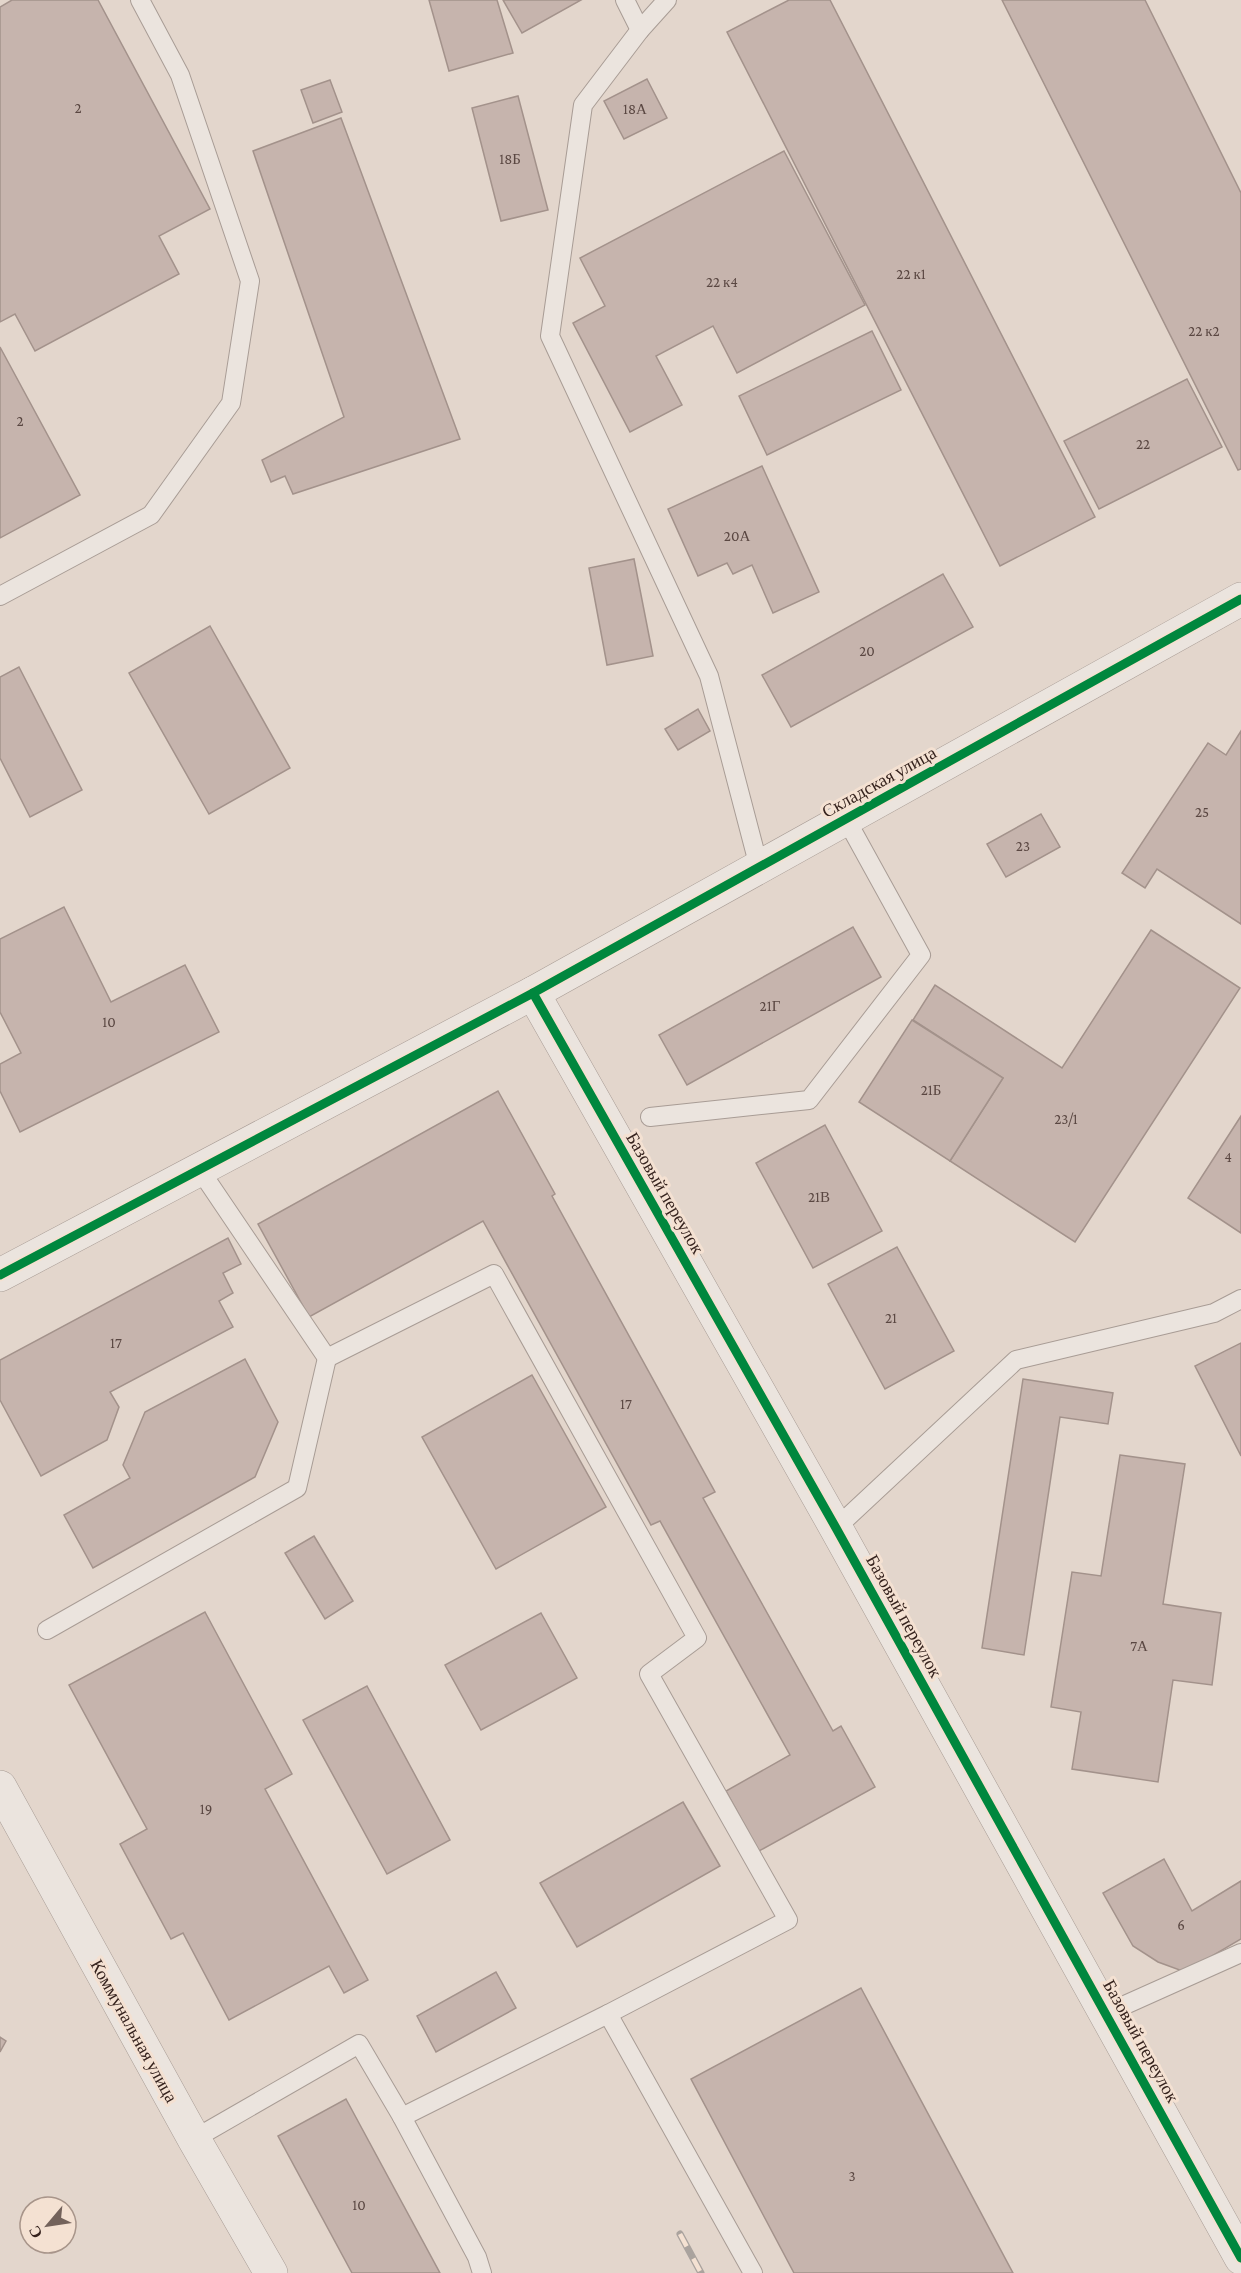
<svg xmlns="http://www.w3.org/2000/svg" width="1241" height="2273" font-family="'Crimson Pro',serif">
<style>
.building{fill:#c6b4ad;stroke:#a3928b;stroke-width:1.5}
.lines{fill:none;stroke-linecap:round;stroke-linejoin:round}
.lane-casing{stroke:#a89c95;stroke-width:20}
.street-casing{stroke:#a89c95;stroke-width:34}
.lane{stroke:#ebe4de;stroke-width:18}
.street{stroke:#ebe4de;stroke-width:33}
.rail-casing{stroke:#aaa39e;stroke-width:7}
.rail{stroke:#f4e1d2;stroke-width:4.5;stroke-dasharray:14;stroke-linecap:butt}
.cycleway-casing{stroke:#f4e1d2;stroke-width:13}
.cycleway{stroke:#00873e;stroke-width:9}
.labels{text-anchor:middle;stroke-width:6;stroke-linejoin:round;paint-order:stroke}
.number-label{font-size:15px;fill:#5a4742}
.street-label{font-size:18px;fill:#36231e;stroke:#f4e1d2}
</style>
<rect width="100%" height="100%" fill="#e3d6cc"/>
<g class="building">
<path d="M12 0H98L210 209 159 236 179 274 35 351 15 314 0 322V7Z"/>
<path d="M429 0H497L513 53 449 71Z"/>
<path d="M503 0H581L522 33Z"/>
<path d="M789 0H830L1095 517 1000 566 727 32Z"/>
<path d="M1002 0H1145L1241 193V469L1238 470Z"/>
<path d="M647 79 667 118 624 139 604 101Z"/>
<path d="M330 80 342 112 313 123 301 90Z"/>
<path d="M518 96 548 210 501 221 472 108Z"/>
<path d="M341 118 460 439 293 494 285 476 271 482 262 460 344 417 253 151Z"/>
<path d="M784 151 865 305 737 373 713 326 656 356 682 405 630 432 573 323 605 306 580 258Z"/>
<path d="M872 331 901 390 767 455 739 396Z"/>
<path d="M0 347 80 495 0 538Z"/>
<path d="M1187 379 1222 447 1099 509 1064 441Z"/>
<path d="M762 466 819 592 773 613 752 565 733 574 727 563 698 576 668 509Z"/>
<path d="M634 559 653 656 607 665 589 568Z"/>
<path d="M943 574 973 627 791 727 762 675Z"/>
<path d="M210 626 290 768 209 814 129 673Z"/>
<path d="M19 667 82 790 30 817 0 758V677Z"/>
<path d="M698 709 710 731 678 750 665 729Z"/>
<path d="M1241 731V924L1157 869 1145 888 1122 873 1208 743 1226 755Z"/>
<path d="M1041 814 1060 847 1006 877 987 844Z"/>
<path d="M64 907 111 1002 185 965 219 1032 20 1132 0 1091V1064L21 1053 0 1012V939Z"/>
<path d="M853 927 881 977 687 1085 659 1035Z"/>
<path d="M1151 930 1240 988 1075 1242 950 1161 1003 1078 913 1020 935 985 1062 1068Z"/>
<path d="M912 1020 1003 1078 950 1161 859 1102Z"/>
<path d="M498 1091 555 1194 552 1196 715 1492 703 1498 833 1731 841 1726 875 1787 759 1851 726 1791 790 1755 660 1521 651 1525 483 1221 309 1317 258 1224Z"/>
<path d="M1241 1116V1233L1188 1198Z"/>
<path d="M825 1125 882 1231 813 1268 756 1163Z"/>
<path d="M228 1238 241 1264 223 1273 233 1293 219 1301 233 1327 110 1392 119 1407 107 1440 41 1476 0 1400V1360Z"/>
<path d="M897 1247 954 1351 885 1389 828 1284Z"/>
<path d="M1241 1343V1456L1195 1366Z"/>
<path d="M245 1359 278 1422 255 1477 93 1568 64 1515 130 1478 123 1465 145 1412Z"/>
<path d="M532 1375 606 1507 496 1569 422 1437Z"/>
<path d="M1023 1379 1113 1393 1108 1424 1060 1417 1024 1655 982 1648Z"/>
<path d="M1120 1455 1185 1464 1163 1604 1221 1613 1212 1685 1173 1680 1158 1782 1072 1769 1081 1712 1051 1707 1072 1572 1101 1576Z"/>
<path d="M314 1536 353 1601 325 1619 285 1553Z"/>
<path d="M205 1612 292 1774 265 1789 368 1980 344 1993 329 1966 229 2020 183 1933 171 1939 120 1844 147 1829 69 1685Z"/>
<path d="M541 1613 577 1678 481 1730 445 1665Z"/>
<path d="M367 1686 450 1840 387 1874 303 1720Z"/>
<path d="M683 1802 720 1866 577 1947 540 1883Z"/>
<path d="M1164 1859 1192 1911 1241 1881V1939L1185 1972 1158 1962 1133 1946 1103 1893Z"/>
<path d="M496 1972 516 2008 436 2052 417 2016Z"/>
<path d="M861 1988 1013 2273H794L691 2079Z"/>
<path d="M0 2037 6 2041 0 2052Z"/>
<path d="M346 2099 440 2273H352L278 2136Z"/>
</g>
<g class="lines">
<defs>
<g id="lane">
<path d="M625 0 640 30"/>
<path d="M667 0 640 30 583 105 550 336 709 676 759 867"/>
<path d="M0 596 151 515 231 403 250 281 180 75 140 0"/>
<path d="M650 1117 809 1100 921 955 846 819"/>
<path d="M200 1170 327 1358 494 1274 697 1638 649 1674 788 1920 608 2014"/>
<path d="M836 1528 1016 1360 1214 1313 1241 1299"/>
<path d="M47 1630 297 1488 327 1358"/>
<path d="M1107 2013 1241 1953"/>
<path d="M402 2117 477 2257 482 2273"/>
<path d="M194 2139 359 2044 402 2117 608 2014 753 2273"/>
</g>
<g id="street">
<path d="M533 993 836 1528 1241 2258"/>
<path d="M0 1275 533 993 1241 599"/>
<path d="M0 1787 194 2139 271 2273"/>
</g>
</defs>
<use href="#lane" class="lane-casing"/>
<use href="#street" class="street-casing"/>
<use href="#lane" class="lane"/>
<use href="#street" class="street"/>
<defs>
<path id="rail" d="M680 2234 701 2273"/>
</defs>
<use href="#rail" class="rail-casing"/>
<use href="#rail" class="rail"/>
<defs>
<g id="cycleway">
<path d="M533 993 836 1528 1241 2258"/>
<path d="M0 1275 533 993 1241 599"/>
</g>
</defs>
<use href="#cycleway" class="cycleway-casing"/>
<use href="#cycleway" class="cycleway"/>
</g>
<g class="labels">
<g class="number-label">
<text x="78" y="113">2</text>
<text x="635" y="114">18А</text>
<text x="510" y="164">18Б</text>
<text x="911" y="279">22 к1</text>
<text x="722" y="287">22 к4</text>
<text x="1204" y="336">22 к2</text>
<text x="20" y="426">2</text>
<text x="1143" y="449">22</text>
<text x="737" y="541">20А</text>
<text x="867" y="656">20</text>
<text x="1202" y="817">25</text>
<text x="1023" y="851">23</text>
<text x="770" y="1011">21Г</text>
<text x="109" y="1027">10</text>
<text x="931" y="1095">21Б</text>
<text x="1066" y="1124">23/1</text>
<text x="1228" y="1162">4</text>
<text x="819" y="1202">21В</text>
<text x="891" y="1323">21</text>
<text x="116" y="1348">17</text>
<text x="626" y="1409">17</text>
<text x="1139" y="1651">7А</text>
<text x="206" y="1814">19</text>
<text x="1181" y="1930">6</text>
<text x="852" y="2181">3</text>
<text x="359" y="2210">10</text>
</g>
<g class="street-label">
<text transform="translate(879 782) rotate(-29)" y="6">Складская улица</text>
<text transform="translate(665 1193) rotate(60)" y="6">Базовый переулок</text>
<text transform="translate(904 1616) rotate(61)" y="6">Базовый переулок</text>
<text transform="translate(134 2031) rotate(61)" y="6">Коммунальная улица</text>
<text transform="translate(1141 2041) rotate(61)" y="6">Базовый переулок</text>
</g>
</g>
<g transform="translate(48 2225) rotate(241)"><circle r="28" fill="#f4e1d2" stroke="#a8958a" stroke-width="1.5"/>
<path d="M0-4.5L10 22L0 15L-10 22Z" fill="#73625b"/>
<text y="-9" font-size="16" font-weight="bold" text-anchor="middle" fill="#36231e">С</text>
</g>
</svg>
